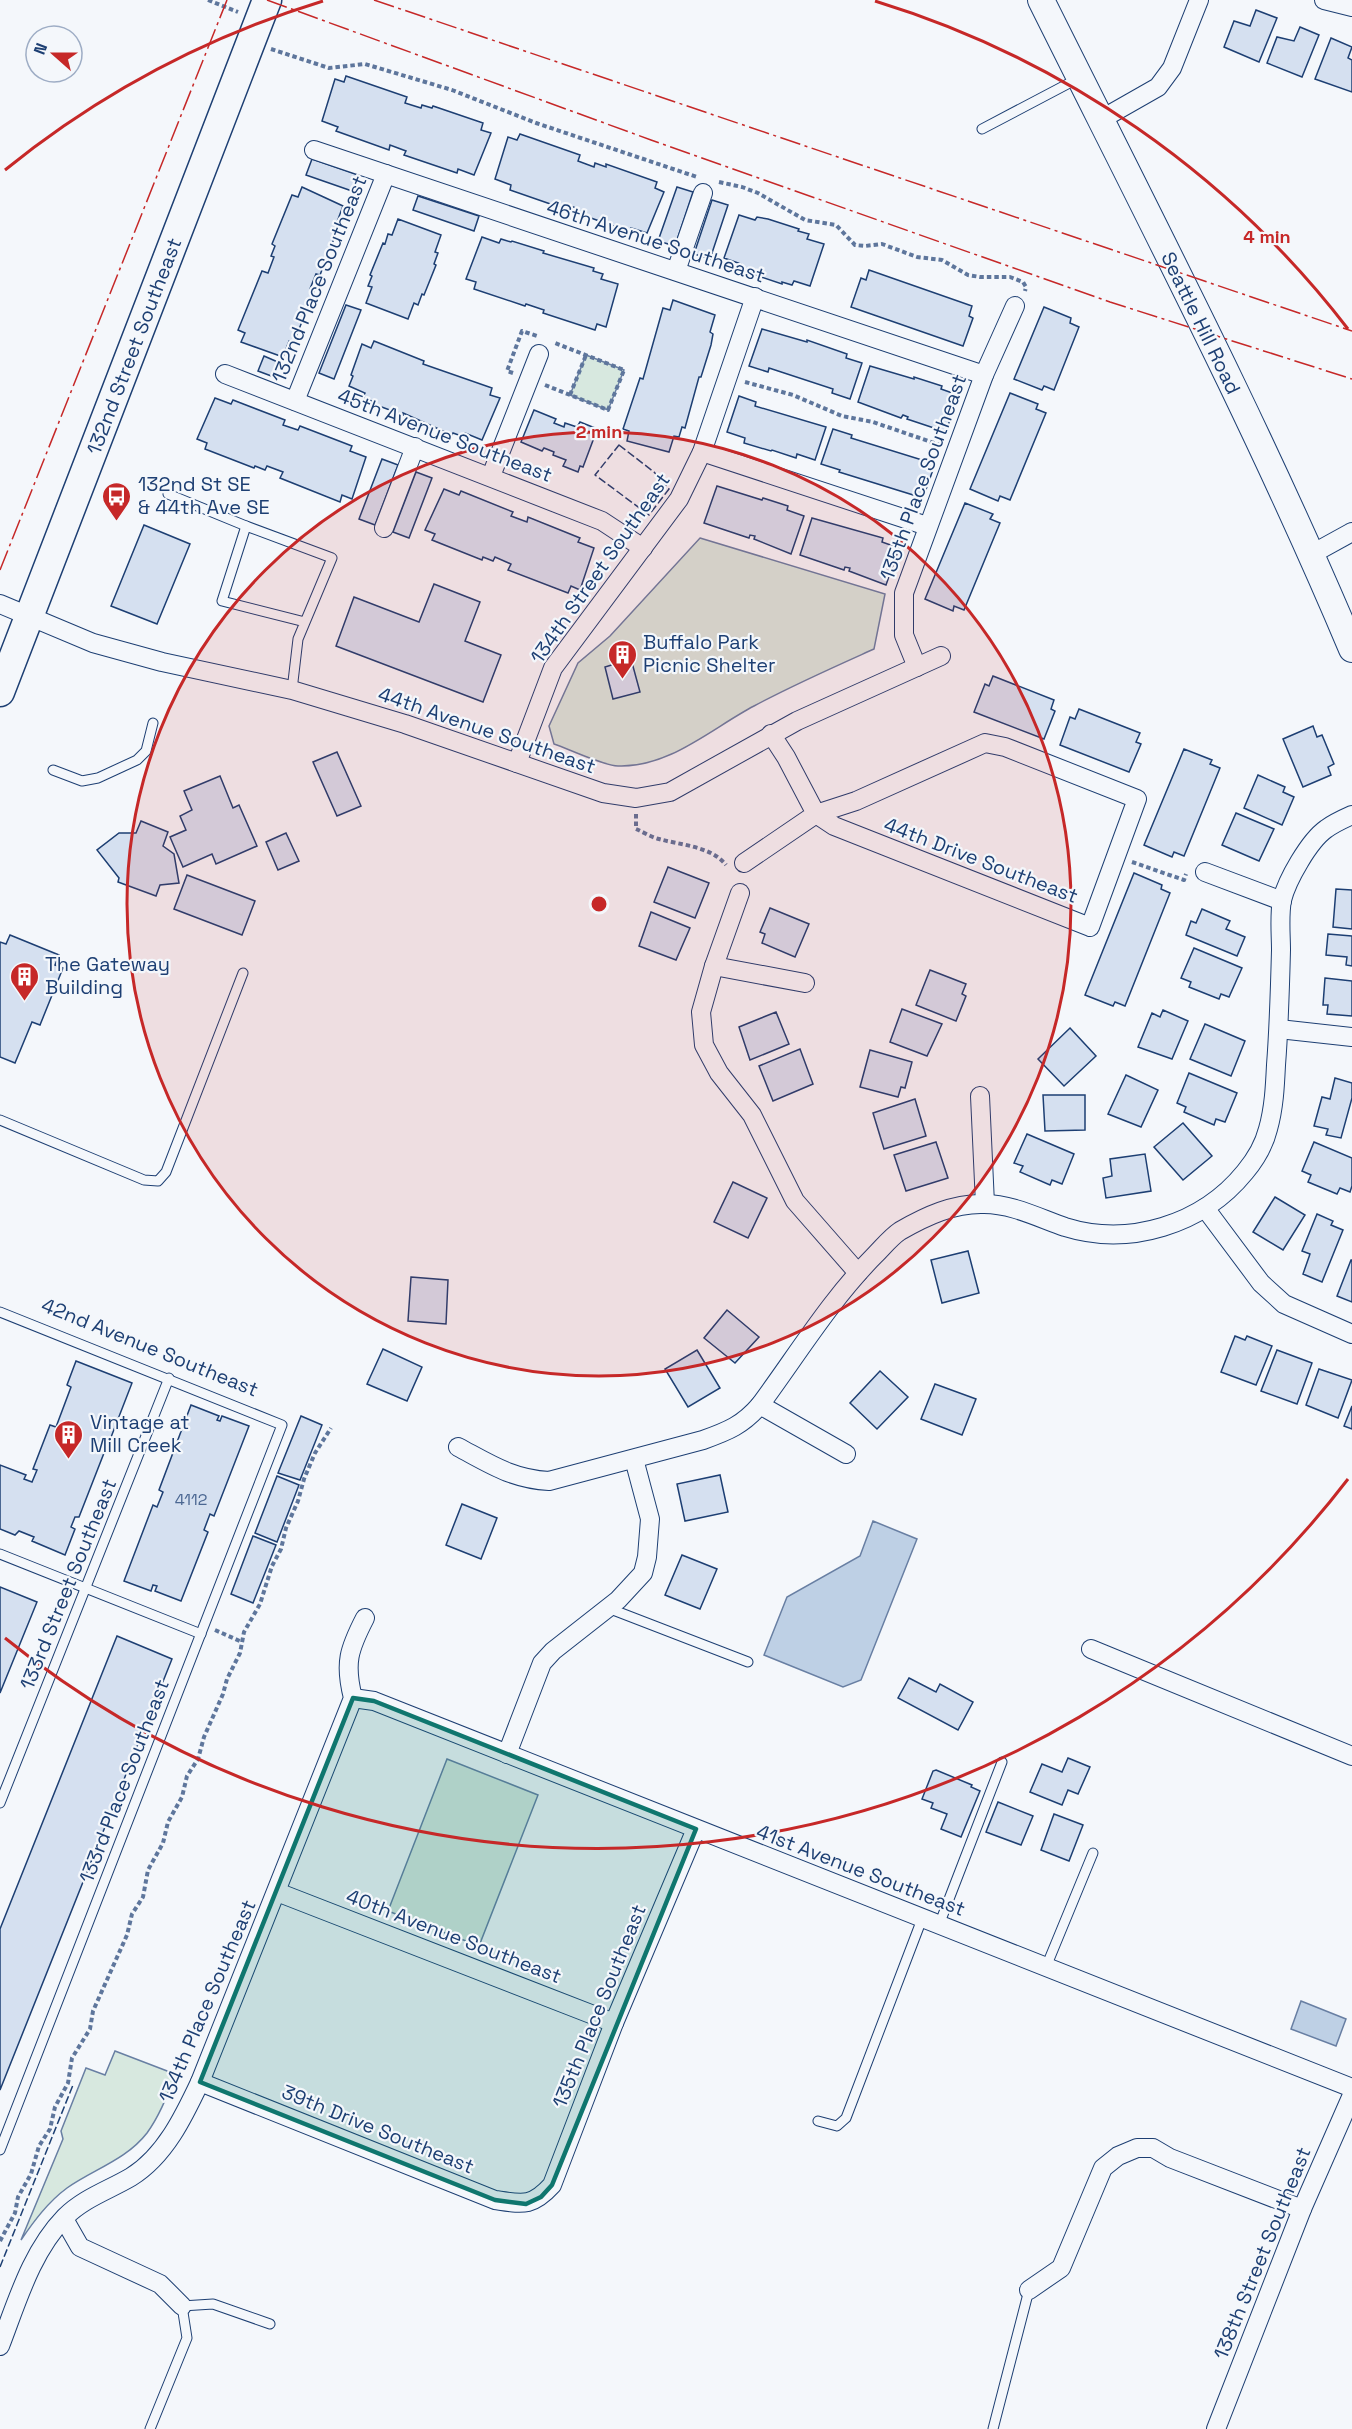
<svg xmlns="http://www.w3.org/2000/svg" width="1352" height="2429" font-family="'Space Grotesk',sans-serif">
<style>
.green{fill:#d7e8df;stroke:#687fa3;stroke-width:1.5}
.water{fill:#bed0e5;stroke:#687fa3;stroke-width:1.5}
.building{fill:#d5e0f0;stroke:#1d3f73;stroke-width:1.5}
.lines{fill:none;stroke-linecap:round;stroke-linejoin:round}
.service-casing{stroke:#1d3f73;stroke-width:11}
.minor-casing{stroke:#1d3f73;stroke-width:20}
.secondary-casing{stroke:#1d3f73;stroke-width:28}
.primary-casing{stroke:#1d3f73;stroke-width:31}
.path{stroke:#5e769c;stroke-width:4;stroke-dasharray:4.5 3;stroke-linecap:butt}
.service{stroke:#f4f7fb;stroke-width:9}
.minor{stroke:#f4f7fb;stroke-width:18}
.secondary{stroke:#f4f7fb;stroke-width:26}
.primary{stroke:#f4f7fb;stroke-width:28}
.fence{stroke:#1d3f73;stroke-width:1.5;stroke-dasharray:8 3;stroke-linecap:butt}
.power{stroke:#c62828;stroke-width:1.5;stroke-dasharray:21 4.5 3 4.5;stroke-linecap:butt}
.marked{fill:#0f766e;fill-opacity:0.2;stroke:#0f766e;stroke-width:4.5;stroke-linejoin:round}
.ring{fill:none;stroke:#c62828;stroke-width:3}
.labels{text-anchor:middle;stroke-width:4.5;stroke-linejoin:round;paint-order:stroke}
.number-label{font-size:16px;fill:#4b6792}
.street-label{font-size:20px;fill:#1d3f73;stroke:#f4f7fb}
.poi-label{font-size:20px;fill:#1d3f73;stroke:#f4f7fb;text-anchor:start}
.centre{fill:#c62828;stroke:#f4f7fb;stroke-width:3}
.ring-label{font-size:18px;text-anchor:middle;font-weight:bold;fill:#c62828;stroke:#f4f7fb;stroke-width:4.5;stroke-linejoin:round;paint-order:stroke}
</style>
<rect width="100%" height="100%" fill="#f4f7fb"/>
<g class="green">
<path d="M586 355 624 370 608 410 570 395Z"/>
<path d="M700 538 885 594 874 649C834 667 793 685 754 706 712 728 669 768 618 766 604 766 569 749 554 744L549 726 578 663 610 636Z"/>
<path d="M447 1759 538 1795 479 1946 388 1911Z"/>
<path d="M115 2051 175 2074C168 2095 160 2115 147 2133 126 2160 94 2169 67 2188 48 2202 34 2221 21 2240L63 2139 61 2131 86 2068 105 2075Z"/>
</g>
<g class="water">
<path d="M873 1521 917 1539 861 1680 843 1687 764 1655 787 1597 860 1556Z"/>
<path d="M1301 2001 1346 2019 1336 2046 1291 2029Z"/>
</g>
<g class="building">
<path d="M1256 10 1277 18 1259 62 1224 47 1234 21 1250 26Z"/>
<path d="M1300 27 1319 35 1302 77 1267 63 1277 37 1294 41Z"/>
<path d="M1331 38 1352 47 1348 58 1352 60V92L1315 79Z"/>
<path d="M346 76 407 97 405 103 421 108 422 105 432 108 433 106 483 123 481 130 491 133 474 175 458 169 457 173 404 155 406 151 390 145 389 150 336 131 338 127 322 121 335 79 344 82Z"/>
<path d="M520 134 580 155 578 161 594 167 595 163 606 167V164L657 182 655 188 664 192 647 233 631 228 630 232 577 213 579 209 564 204 562 208 510 190 511 185 495 179 508 137 517 140Z"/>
<path d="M312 159 358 175 352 191 306 175Z"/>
<path d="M302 187 343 206 337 222 340 223 320 275 316 274 310 289 314 291 294 342 289 341 283 357 241 342 245 333 238 330 262 271 268 273 274 257 271 256 275 246 272 244 292 195 298 197Z"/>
<path d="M677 187 693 192 675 246 658 241Z"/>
<path d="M418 196 479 216 474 231 413 210Z"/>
<path d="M712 200 728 205 710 259 694 254Z"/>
<path d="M739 215 755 220 757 217 768 219 799 229 798 231 809 234 807 239 824 244 810 286 794 281 792 285 782 282V284L749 273 750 271 740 268 741 264 724 258Z"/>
<path d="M398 219 441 235 435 252 438 253 434 264 436 265 424 295 422 294 418 305 414 303 408 319 366 303 372 287 368 286 372 276 370 275 383 243 385 244 388 234 392 235Z"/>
<path d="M482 237 499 243 501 239 511 242 512 241 544 251 543 253 594 268 593 271 603 274 601 279 618 284 606 327 597 324 595 330 543 313 544 310 526 304 525 306 474 289 476 282 466 279Z"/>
<path d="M869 270 972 306 969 316 973 318 963 346 851 307 861 278 866 280Z"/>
<path d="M673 300 715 315 710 332 713 334 711 345 701 377H699L685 428 682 427 679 437 674 436 669 452 627 441 629 431 623 429 640 378 643 379 663 308 670 310Z"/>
<path d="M346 305 361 310 334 379 319 373Z"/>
<path d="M1044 307 1071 318 1070 323 1079 327 1054 390 1044 386 1042 390 1014 379Z"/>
<path d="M762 329 807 342V340L847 354 846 358 862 363 850 399 832 393 833 389 769 368 768 372 749 366Z"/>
<path d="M374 341 424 361 423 364 492 388 490 395 500 398 482 440 465 433 464 437 453 433 452 435 403 413V415L371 403 372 401 363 397 365 393 349 386 353 376 351 375 362 344 371 348Z"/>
<path d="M264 356 280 363 274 377 258 371Z"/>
<path d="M870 366 914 379V377L942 386 941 389 958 395 946 432 907 419 908 417 903 415 901 418 858 402Z"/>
<path d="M1010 393 1038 404 1036 409 1046 413 1010 500 1000 496 998 501 970 489Z"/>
<path d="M739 396 756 402 755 406 826 427 815 460 797 454 796 458 772 450 771 451 744 443 745 438 727 432Z"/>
<path d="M215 398 231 404 233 400 285 420 283 425 298 430 300 426 352 446 350 451 366 457 352 499 342 495 340 502 280 478 283 472 267 466 265 470 255 466 254 468 205 449 207 443 197 439Z"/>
<path d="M534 410 556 419 554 423 564 427 565 423 577 427 580 422 595 428 593 434 595 435 583 467 580 466 578 472 563 466 566 460 553 455 554 452 544 448 542 451 521 442Z"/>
<path d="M833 429 852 435 851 438 935 464 923 498 839 472 840 470 821 464Z"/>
<path d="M382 459 398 465 375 525 359 519Z"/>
<path d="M416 472 432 478 409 538 393 532Z"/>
<path d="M717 486 762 500 763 498 788 506 787 510 804 516 791 554 754 539 755 536 750 535 749 538 704 523Z"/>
<path d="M444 489 459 495 461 491 513 512 511 516 527 522 528 517 580 538 578 542 594 548 580 590 571 586 568 593 508 570 511 564 495 557 493 561 483 557 482 560 432 540 435 534 425 530Z"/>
<path d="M965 503 993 514 990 519 1000 523 964 610 954 606 953 611 925 599Z"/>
<path d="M812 518 883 538 882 542 899 548 886 585 849 571 850 568 845 567 844 570 800 555Z"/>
<path d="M144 525 190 544 157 624 111 606Z"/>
<path d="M434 584 480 602 465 641 501 655 483 702 336 646 354 597 419 622Z"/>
<path d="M631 659 640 692 613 699 605 667Z"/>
<path d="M993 676 1054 700 1051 709 1055 711 1044 739 974 712 985 684 989 686Z"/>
<path d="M1079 709 1140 733 1136 742 1141 744 1129 772 1060 745 1070 717 1075 719Z"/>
<path d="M1313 726 1317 737 1322 735 1334 764 1328 767 1331 775 1303 787 1283 739Z"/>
<path d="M1184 749 1212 760 1210 764 1220 768 1184 856 1174 852 1172 857 1144 845Z"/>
<path d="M337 752 361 806 337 816 313 762Z"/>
<path d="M1258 775 1285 787 1283 792 1294 797 1282 825 1244 808Z"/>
<path d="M220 776 233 808 239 805 257 846 216 864 212 854 183 867 170 837 186 830 180 816 192 810 184 791Z"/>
<path d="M1236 813 1274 829 1259 861 1222 845Z"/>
<path d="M141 821 168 832 163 846 174 854 179 883 160 885 156 896 118 882 119 878 97 850 119 833H136Z"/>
<path d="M286 833 299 861 278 870 266 842Z"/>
<path d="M668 867 709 883 695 918 654 902Z"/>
<path d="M1134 873 1162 885 1161 889 1170 893 1125 1006 1115 1002 1113 1006 1085 995Z"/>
<path d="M187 875 255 901 242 935 174 909Z"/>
<path d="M1336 889 1352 890V929L1333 927Z"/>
<path d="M770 908 809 924 795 957 762 943 765 934 760 932Z"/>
<path d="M1202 909 1230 921 1226 929 1245 937 1237 956 1186 935 1191 921 1196 923Z"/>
<path d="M651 912 690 928 676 960 639 946Z"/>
<path d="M1328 934 1352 936V966L1346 965 1347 957 1326 955Z"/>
<path d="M10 935 59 955 55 965 63 968 40 1025 32 1022 15 1063 0 1057V942L6 944Z"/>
<path d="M1194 948 1242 968 1229 997 1221 994 1219 999 1189 987 1191 982 1181 978Z"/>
<path d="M930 970 966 984 962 994 966 996 956 1021 916 1005Z"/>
<path d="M1325 978 1352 981V1016L1327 1014 1328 1005H1323Z"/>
<path d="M902 1009 942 1024 927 1056 890 1042Z"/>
<path d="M1163 1010 1188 1021 1172 1059 1138 1047 1152 1013 1160 1017Z"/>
<path d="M776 1012 789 1044 750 1060 739 1027Z"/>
<path d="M1205 1024 1245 1041 1231 1076 1190 1059Z"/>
<path d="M1070 1028 1096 1056 1064 1086 1038 1059Z"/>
<path d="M800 1049 813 1084 773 1101 759 1066Z"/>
<path d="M870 1050 912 1062 905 1088 901 1087 898 1097 860 1087Z"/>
<path d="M1189 1073 1237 1093 1225 1122 1216 1119 1214 1125 1184 1112 1186 1107 1177 1103Z"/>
<path d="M1126 1075 1158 1090 1141 1127 1108 1114Z"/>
<path d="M1335 1078 1352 1083V1098L1341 1138 1326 1135 1328 1129 1314 1126 1322 1097 1330 1099Z"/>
<path d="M1043 1095H1085V1130L1045 1131Z"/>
<path d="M915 1099 926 1136 884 1149 873 1113Z"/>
<path d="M1183 1123 1212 1156 1183 1180 1154 1147Z"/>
<path d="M1027 1134 1074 1154 1062 1184 1052 1180 1050 1185 1020 1172 1023 1166 1014 1163Z"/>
<path d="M936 1142 948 1178 906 1191 894 1155Z"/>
<path d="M1314 1142 1352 1158V1186L1350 1192 1340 1188 1337 1194 1308 1182 1311 1175 1302 1171Z"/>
<path d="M1145 1154 1151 1191 1106 1198 1103 1178 1112 1176 1110 1159Z"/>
<path d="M733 1182 767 1198 748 1238 714 1222Z"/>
<path d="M1275 1197 1305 1215 1283 1250 1253 1232Z"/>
<path d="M1317 1214 1333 1221 1331 1225 1343 1230 1322 1282 1303 1274 1310 1254 1302 1251Z"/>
<path d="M968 1251 979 1293 942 1303 931 1260Z"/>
<path d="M1351 1260H1352V1302L1337 1296Z"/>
<path d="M411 1277 448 1280 446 1324 408 1321Z"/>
<path d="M727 1310 759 1337 735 1363 704 1338Z"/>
<path d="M1235 1336 1245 1340 1247 1336 1272 1346 1256 1385 1221 1372Z"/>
<path d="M383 1349 422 1367 407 1401 367 1384Z"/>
<path d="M697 1350 720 1388 688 1407 665 1369Z"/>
<path d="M1277 1350 1312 1363 1297 1404 1261 1391Z"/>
<path d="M76 1361 132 1383 108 1445 104 1443 101 1451 104 1453 79 1517H75L71 1527 75 1529 65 1555 32 1541 34 1537 19 1531 15 1535 0 1529V1465L26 1475 24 1479 32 1482 37 1470 33 1469 50 1425 56 1427 71 1387 67 1385Z"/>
<path d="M1319 1369 1352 1380 1338 1418 1306 1405Z"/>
<path d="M880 1371 908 1397 877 1429 850 1403Z"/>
<path d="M935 1384 976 1399 962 1435 921 1419Z"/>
<path d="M191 1405 219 1416 217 1420 220 1421 222 1416 249 1426 214 1516 210 1514 204 1530 208 1532 181 1601 155 1591 157 1586 153 1585 151 1591 124 1581 153 1505 157 1507 163 1492 159 1490Z"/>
<path d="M1352 1406V1429L1344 1426Z"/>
<path d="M301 1416 322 1425 300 1480 278 1473Z"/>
<path d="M720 1475 728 1512 685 1521 677 1484Z"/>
<path d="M277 1476 299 1485 277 1542 255 1533Z"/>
<path d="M462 1504 497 1518 481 1559 446 1545Z"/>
<path d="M253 1536 276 1545 253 1603 231 1594Z"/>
<path d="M682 1555 717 1569 700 1609 665 1595Z"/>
<path d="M0 1587 37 1602 0 1693Z"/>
<path d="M117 1636 172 1659 0 2090V1929Z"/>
<path d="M909 1678 936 1692 940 1684 973 1702 958 1730 898 1698Z"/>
<path d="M1068 1758 1090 1767 1078 1794 1068 1790 1062 1805 1030 1792 1042 1764 1062 1772Z"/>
<path d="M936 1770 972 1785 971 1787 980 1791 961 1837 941 1829 947 1814 931 1808 933 1803 922 1799 933 1771Z"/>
<path d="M998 1802 1033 1816 1021 1845 986 1832Z"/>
<path d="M1054 1814 1083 1825 1069 1861 1041 1850Z"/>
</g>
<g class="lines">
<defs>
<g id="service">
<path d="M982 129 1077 79"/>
<path d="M168 494 246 526"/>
<path d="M292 690 298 639 332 558 246 526 222 601 305 622"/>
<path d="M53 770 82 781 98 778 137 760 146 751 153 723"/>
<path d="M0 1120 144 1180 158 1181 166 1172 243 973"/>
<path d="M0 1312 282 1425 0 2150"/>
<path d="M0 1554 201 1634"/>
<path d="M608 1608 748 1662"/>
<path d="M0 1803 169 1378"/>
<path d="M939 1925 1002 1762"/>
<path d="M1046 1967 1093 1853"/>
<path d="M818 2121 837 2126 846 2118 922 1919"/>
<path d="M150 2429 187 2338 182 2306 213 2304 270 2324"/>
<path d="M993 2429 1029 2290"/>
</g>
<g id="minor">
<path d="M1324 0 1352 7"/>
<path d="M1100 120 1158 87 1172 68 1199 0"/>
<path d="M314 150 984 375"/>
<path d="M676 271 703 193"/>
<path d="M225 374 602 521 643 548"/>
<path d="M295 401 386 174"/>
<path d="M702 452 927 526"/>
<path d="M491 476 539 354"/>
<path d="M384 528 415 447"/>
<path d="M1312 554 1352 532"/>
<path d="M0 604 93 643 162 662 292 690 405 724 603 793 636 798 670 792 797 721 941 656"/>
<path d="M917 667 904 635V593L984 375 1015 306"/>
<path d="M517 763 553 668 679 499 702 452 755 297"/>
<path d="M744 863 816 814 856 801 985 743 1005 747 1137 799 1090 927 834 826 816 814 786 757 771 734"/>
<path d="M1205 872 1282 901"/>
<path d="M740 893 714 966 701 1012 704 1045 719 1073 752 1115 795 1201 858 1273"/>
<path d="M714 966 805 983"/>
<path d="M1279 1029 1352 1037"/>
<path d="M980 1096 985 1204"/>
<path d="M1205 1208 1261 1283 1284 1304 1352 1334"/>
<path d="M760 1405 846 1454"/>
<path d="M458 1447C490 1464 512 1479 549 1481L703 1440C728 1431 743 1425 760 1405 797 1355 831 1299 875 1255 883 1247 891 1237 900 1231 926 1216 954 1203 984 1204 1012 1204 1039 1218 1065 1227 1129 1247 1202 1225 1245 1172 1255 1160 1264 1145 1268 1129 1274 1108 1275 1086 1276 1065 1279 1027 1280 988 1281 950 1281 935 1279 916 1282 900 1287 880 1309 841 1326 829 1334 823 1343 819 1352 815"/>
<path d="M1091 1649 1352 1756"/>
<path d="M353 1698 374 1701 1352 2088"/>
<path d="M507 1754 542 1663 553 1651 618 1600 643 1573 647 1557 650 1519 634 1459"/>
<path d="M277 1892 614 2023"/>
<path d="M200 2082 495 2200C523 2204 532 2207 552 2185L614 2023 696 1829"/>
<path d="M64 2219 80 2247 160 2284 182 2306"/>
<path d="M1029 2290 1061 2268 1103 2168 1118 2156 1137 2148H1153L1170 2158 1302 2209"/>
<path d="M0 2346C17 2302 31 2252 65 2217 84 2198 109 2190 131 2177 165 2156 184 2116 200 2082L353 1698C344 1663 349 1649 365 1618"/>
<path d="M1216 2429 1302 2209 1352 2095"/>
</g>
<path id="secondary" d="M1041 0C1148 215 1259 428 1352 649"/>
<path id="primary" d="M0 692 267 0"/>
</defs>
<use href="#service" class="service-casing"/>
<use href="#minor" class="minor-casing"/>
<use href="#secondary" class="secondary-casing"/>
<use href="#primary" class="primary-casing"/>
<g class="path">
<path d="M208 0 238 12"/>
<path d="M271 49 329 68 365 64 452 90 536 123 697 177"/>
<path d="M719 182 742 187 758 193 805 220 836 225 855 245 865 246 882 244 917 257 942 260 968 275 980 277H1010L1023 282 1026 287 1025 291"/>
<path d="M513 373 507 371 522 331 537 336"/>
<path d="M745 382 793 395 842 416 873 422 940 445"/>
<path d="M545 385 608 410 624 370 555 343"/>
<path d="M570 395 586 355"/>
<path d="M636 814V829C643 832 651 837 659 839 680 845 711 846 726 865"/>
<path d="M1132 862 1184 880 1186 874"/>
<path d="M215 1630 242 1642"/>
<path d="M0 2241 15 2213 18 2197 31 2174 39 2146 50 2129 55 2107 68 2083 72 2058 90 2029 93 2011 127 1935 132 1914 143 1897 148 1870 163 1843 168 1822 182 1797 187 1776 198 1759 204 1737 223 1694 227 1679 240 1653 244 1632 260 1604 272 1566 281 1549 286 1528 298 1501 304 1479 315 1453 331 1428"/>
</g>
<use href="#service" class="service"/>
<use href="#minor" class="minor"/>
<use href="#secondary" class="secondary"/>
<use href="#primary" class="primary"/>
<g class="fence">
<path d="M619 445 654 472 669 489 649 515 595 475Z"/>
<path d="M0 2267 73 2085"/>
</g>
<g class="power">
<path d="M267 0 651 140 1110 302 1352 379"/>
<path d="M374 0 1352 331"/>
<path d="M0 570 227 0"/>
</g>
</g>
<path class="marked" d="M353 1698 374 1701 696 1829 552 2185 541 2197 526 2204 495 2200 200 2082Z"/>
<circle cx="599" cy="904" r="472" fill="#c62828" fill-opacity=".12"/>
<g class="ring">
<circle cx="599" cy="904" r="472"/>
<path d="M1348 1479A944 944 0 0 1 5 1638M5 170A944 944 0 0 1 323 1M875 1A944 944 0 0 1 1348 329"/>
</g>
<defs>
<symbol id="bus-pin" viewBox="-11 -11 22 30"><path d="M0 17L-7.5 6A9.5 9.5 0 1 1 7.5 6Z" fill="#c62828" stroke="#f4f7fb"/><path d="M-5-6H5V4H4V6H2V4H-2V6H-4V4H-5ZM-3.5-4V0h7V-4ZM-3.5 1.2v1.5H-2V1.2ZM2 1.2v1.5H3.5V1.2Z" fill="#fff"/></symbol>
<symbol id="building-pin" viewBox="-11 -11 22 30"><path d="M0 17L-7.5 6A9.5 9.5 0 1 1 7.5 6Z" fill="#c62828" stroke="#f4f7fb"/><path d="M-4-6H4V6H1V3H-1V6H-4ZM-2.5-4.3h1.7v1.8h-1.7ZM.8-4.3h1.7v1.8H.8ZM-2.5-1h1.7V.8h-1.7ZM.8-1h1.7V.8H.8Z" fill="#fff"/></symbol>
</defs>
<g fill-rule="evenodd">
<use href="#bus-pin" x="100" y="480" width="33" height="45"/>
<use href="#building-pin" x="606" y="638" width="33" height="45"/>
<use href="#building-pin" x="8" y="960" width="33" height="45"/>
<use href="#building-pin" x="52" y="1418" width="33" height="45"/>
</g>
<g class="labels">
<g class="number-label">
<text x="191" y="1505">4112</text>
</g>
<g class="street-label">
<text transform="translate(656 241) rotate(18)" y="7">46th Avenue Southeast</text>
<text transform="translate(319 279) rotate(-68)" y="7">132nd Place Southeast</text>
<text transform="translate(1201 323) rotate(64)" y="7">Seattle Hill Road</text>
<text transform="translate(134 346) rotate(-69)" y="7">132nd Street Southeast</text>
<text transform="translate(445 435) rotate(21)" y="7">45th Avenue Southeast</text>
<text transform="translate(923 477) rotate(-70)" y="7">135th Place Southeast</text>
<text transform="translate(600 568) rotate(-55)" y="7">134th Street Southeast</text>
<text transform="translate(487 730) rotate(19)" y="7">44th Avenue Southeast</text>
<text transform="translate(981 860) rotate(21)" y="7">44th Drive Southeast</text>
<text transform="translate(150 1347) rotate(22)" y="7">42nd Avenue Southeast</text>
<text transform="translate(68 1584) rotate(-68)" y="7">133rd Street Southeast</text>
<text transform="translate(124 1781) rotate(-69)" y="7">133rd Place Southeast</text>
<text transform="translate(861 1870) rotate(21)" y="7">41st Avenue Southeast</text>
<text transform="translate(454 1936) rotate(21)" y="7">40th Avenue Southeast</text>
<text transform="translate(207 2001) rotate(-67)" y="7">134th Place Southeast</text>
<text transform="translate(599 2006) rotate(-68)" y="7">135th Place Southeast</text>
<text transform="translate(378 2129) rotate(22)" y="7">39th Drive Southeast</text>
<text transform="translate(1262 2253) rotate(-68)" y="7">138th Street Southeast</text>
</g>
<g class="poi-label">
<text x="138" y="491">132nd St SE<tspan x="138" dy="23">&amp; 44th Ave SE</tspan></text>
<text x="643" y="649">Buffalo Park<tspan x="643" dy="23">Picnic Shelter</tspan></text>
<text x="45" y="971">The Gateway<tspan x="45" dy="23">Building</tspan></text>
<text x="90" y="1429">Vintage at<tspan x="90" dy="23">Mill Creek</tspan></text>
</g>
</g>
<circle cx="599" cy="904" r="9" class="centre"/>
<g class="ring-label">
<text x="1267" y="243">4 min</text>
<text x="599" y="438">2 min</text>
</g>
<g transform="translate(54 54) rotate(291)"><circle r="28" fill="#f4f7fb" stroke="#9eadc5" stroke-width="1.5"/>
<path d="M0-4.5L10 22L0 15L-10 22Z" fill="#c62828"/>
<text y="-9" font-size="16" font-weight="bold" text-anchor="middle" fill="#1d3f73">N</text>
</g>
</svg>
